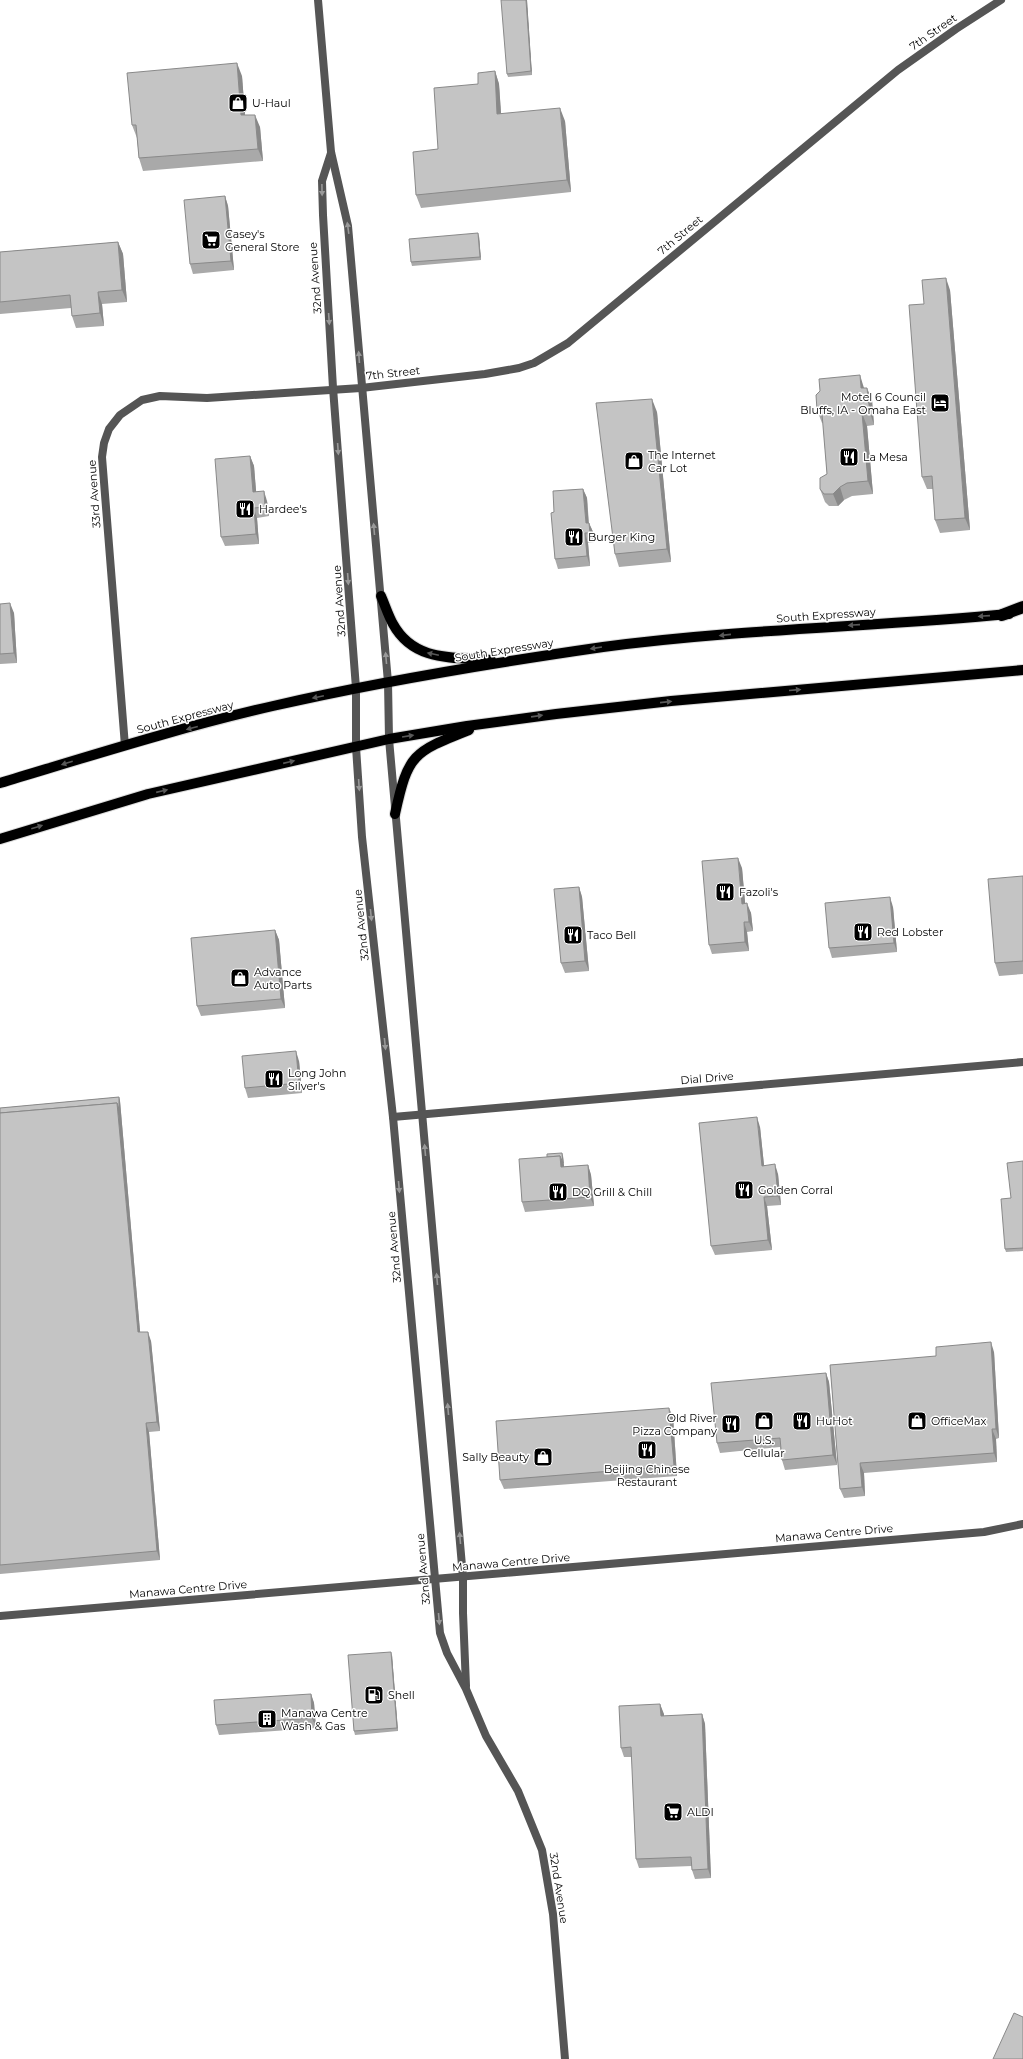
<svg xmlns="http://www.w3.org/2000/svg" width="1023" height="2059" font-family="Montserrat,sans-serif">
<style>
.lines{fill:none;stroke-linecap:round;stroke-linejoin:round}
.primary-casing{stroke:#dbdbdb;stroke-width:12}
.motorway-casing{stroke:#dbdbdb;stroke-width:14}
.minor{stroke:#555;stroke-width:8}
.tertiary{stroke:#555;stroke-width:8}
.primary{stroke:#000;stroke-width:10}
.motorway{stroke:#000;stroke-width:12}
.wall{fill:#a9a9a9}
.shaded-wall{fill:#898989}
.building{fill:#c4c4c4;stroke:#898989}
.oneway{fill:#999}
.oneway2{fill:#595959}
.labels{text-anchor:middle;stroke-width:3;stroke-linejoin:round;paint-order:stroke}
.street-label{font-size:11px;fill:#000;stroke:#fff}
.poi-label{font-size:11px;fill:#000;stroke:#fff;text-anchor:start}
</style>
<rect width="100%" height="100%" fill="#fff"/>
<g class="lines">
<defs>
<g id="primary">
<path d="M381 596C385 605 388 615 393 624 414 662 453 657 491 660"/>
<path d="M0 783C90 756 181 727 273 706 382 681 492 663 603 647 737 629 873 627 1009 614"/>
<path d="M395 814C408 754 413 752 469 730"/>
<path d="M0 839 148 794 389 739 467 726 556 714 671 701 1023 670"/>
</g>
<path id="motorway" d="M1002 615 1023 607"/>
</defs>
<use href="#primary" class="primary-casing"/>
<use href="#motorway" class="motorway-casing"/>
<g class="minor">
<path d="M389 739 463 1577V1613L466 1686"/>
<path d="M125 746 102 457 104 443 109 429 120 415 142 400 160 396 207 398 361 388 485 374 519 368 534 363 568 343 898 70 956 29 1001 0"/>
<path d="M356 747 362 837 393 1117 440 1633 447 1653 466 1689 486 1736 518 1791 542 1850 553 1914 565 2059"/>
<path d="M393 1117 1023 1062"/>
<path d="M0 1616 984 1532 1023 1524"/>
</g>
<g class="tertiary">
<path d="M318 0 331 152 348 226 388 682 389 739"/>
<path d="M331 153 322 181 323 215 333 388 356 688V747"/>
</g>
<use href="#primary" class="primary"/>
<use href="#motorway" class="motorway"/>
</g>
<g class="wall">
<path d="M527 0 532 75 508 77 507 74Z"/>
<path d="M495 71 499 84 501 114 565 121 571 192 421 208 416 195 438 149 478 84Z"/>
<path d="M242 76 245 115 260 127 263 161 143 171 139 158 137 138 132 125Z"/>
<path d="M225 196 228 206 234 270 193 274 190 264Z"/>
<path d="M479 236 481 260 412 266 411 262Z"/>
<path d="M118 242 123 254 127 302 102 304 104 326 76 328 72 316 71 308 0 314V252Z"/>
<path d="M950 290 970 530 940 533 935 520 933 489H927L922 477 924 304Z"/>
<path d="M864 388 872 400 874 425 867 426 873 494 852 496 844 500 838 506H829L825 502 820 489 827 474 823 423H822L817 410Z"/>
<path d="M657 412 671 562 619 567 615 554Z"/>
<path d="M250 456 254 466 256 492 267 501 269 516 257 518 259 544 225 546 221 537Z"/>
<path d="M583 489 587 498 589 523 593 532 594 542 588 543 590 566 558 569 555 559 554 512Z"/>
<path d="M0 604 14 613 17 663 0 664Z"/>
<path d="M742 868 745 903 751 913 753 931 747 932 749 951 712 954 709 945Z"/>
<path d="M1023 876V974L999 976 995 963Z"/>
<path d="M579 887 582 897 589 971 565 973 561 963Z"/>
<path d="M893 907 897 952 832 958 829 948Z"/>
<path d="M275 930 279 940 285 1008 201 1016 197 1006Z"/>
<path d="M299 1061 302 1093 248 1098 245 1088Z"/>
<path d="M119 1097 120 1101 140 1332 151 1341 160 1431 149 1432 160 1560 0 1574V1108Z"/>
<path d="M760 1127 764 1165 778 1174 781 1205 767 1206 772 1250 715 1255 711 1246Z"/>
<path d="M563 1156 564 1167 588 1165 591 1175 594 1206 525 1212 522 1202Z"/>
<path d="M1023 1161V1251L1006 1252 1005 1249 1011 1198Z"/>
<path d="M994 1352 999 1438 996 1439 997 1462 864 1473 865 1496 844 1498 840 1489 830 1365Z"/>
<path d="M826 1373 829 1382 837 1465 785 1470 782 1460 780 1447 720 1453 717 1443Z"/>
<path d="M673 1417 677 1476 504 1489 500 1480Z"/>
<path d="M392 1655 398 1731 355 1735 354 1731Z"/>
<path d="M311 1694 314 1703 316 1728 219 1735 216 1725Z"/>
<path d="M660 1704 664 1716 702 1714 705 1724 711 1878 695 1879 692 1870V1866L639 1868 636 1859 632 1757H624L621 1748Z"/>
</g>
<g class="shaded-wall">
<path d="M526 0H527L532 75 531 71Z"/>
<path d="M237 63 242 76 246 128 241 115Z"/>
<path d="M495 71 499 84 502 127 497 114Z"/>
<path d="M560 108 565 121 571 192 567 180Z"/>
<path d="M255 115 260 127 263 161 258 149Z"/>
<path d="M225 196 228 206 234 270 231 261Z"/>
<path d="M478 233 479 236 481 260 480 257Z"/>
<path d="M118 242 123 254 127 302 122 290Z"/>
<path d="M946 278 950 290 970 530 965 518Z"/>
<path d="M98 292 102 304 104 326 100 313Z"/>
<path d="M860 375 864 388 866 401 861 388Z"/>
<path d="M867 388 872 400 874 425 870 413Z"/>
<path d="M652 399 657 412 671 562 667 549Z"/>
<path d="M862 413 867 426 873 494 868 481Z"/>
<path d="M250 456 254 466 257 502 253 492Z"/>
<path d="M840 487 844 500 838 506 833 494Z"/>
<path d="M583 489 587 498 589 532 586 523Z"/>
<path d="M264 491 267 501 269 516 265 507Z"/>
<path d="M254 508 257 518 259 544 256 534Z"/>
<path d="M589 523 593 532 594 542 590 533Z"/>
<path d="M585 533 588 543 590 566 587 556Z"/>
<path d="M10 603 14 613 17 663 14 653Z"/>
<path d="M738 858 742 868 746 913 742 904Z"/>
<path d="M579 887 582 897 589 971 585 961Z"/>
<path d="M890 897 893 907 897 952 894 943Z"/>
<path d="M747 903 751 913 753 931 749 922Z"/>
<path d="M744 922 747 932 749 951 745 942Z"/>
<path d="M275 930 279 940 285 1008 281 999Z"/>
<path d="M296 1051 299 1061 302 1093 299 1083Z"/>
<path d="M119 1097 120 1101 141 1342 138 1332 117 1103Z"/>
<path d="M757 1117 760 1127 765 1175 762 1166Z"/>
<path d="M562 1153 563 1156 565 1177 561 1167 560 1156Z"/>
<path d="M775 1164 778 1174 781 1205 778 1196Z"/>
<path d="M588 1165 591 1175 594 1206 590 1197Z"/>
<path d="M764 1197 767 1206 772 1250 768 1240Z"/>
<path d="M148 1332 151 1341 160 1431 157 1422Z"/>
<path d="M991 1342 994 1352 999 1438 996 1429Z"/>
<path d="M826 1373 829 1382 837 1465 833 1455Z"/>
<path d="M669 1408 673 1417 677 1476 674 1466Z"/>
<path d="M146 1423 149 1432 160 1560 157 1551Z"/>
<path d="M992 1429 996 1439 997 1462 994 1453Z"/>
<path d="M860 1463 864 1473 865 1496 862 1487Z"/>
<path d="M391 1652 392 1655 398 1731 397 1728Z"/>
<path d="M311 1694 314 1703 316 1728 312 1718Z"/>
<path d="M660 1704 664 1714V1725L661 1716Z"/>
<path d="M702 1714 705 1724 711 1878 708 1869Z"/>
</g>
<g class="building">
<path d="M501 0H526L531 71 507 74Z"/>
<path d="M237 63 241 115H255L258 149 139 158 136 125H132L127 73Z"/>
<path d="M495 71 497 114 560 108 567 180 416 195 413 152 438 149 434 88 478 84V73Z"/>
<path d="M225 196 231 261 190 264 184 200Z"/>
<path d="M478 233 480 257 411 262 409 239Z"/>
<path d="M118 242 122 290 98 292 100 313 72 316 70 295 0 302V252Z"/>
<path d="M946 278 965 518 935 520 932 476 922 477 909 305 924 304 922 280Z"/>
<path d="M860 375 861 388H867L870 413H862L868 481 847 483 840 487 833 494H824L820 489V478L827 474 822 414 817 410 816 395 820 391 819 379Z"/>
<path d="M652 399 667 549 615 554 596 403Z"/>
<path d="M250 456 253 492 264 491 265 507 254 508 256 534 221 537 215 459Z"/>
<path d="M583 489 586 523H589L590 533H585L587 556 555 559 551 513 554 512 553 491Z"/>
<path d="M10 603 14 653 0 654V604Z"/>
<path d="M738 858 742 904 747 903 749 922H744L745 942 709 945 702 861Z"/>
<path d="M1023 876V961L995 963 988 879Z"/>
<path d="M579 887 585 961 561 963 554 889Z"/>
<path d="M890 897 894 943 829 948 825 903Z"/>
<path d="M275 930 281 999 197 1006 191 938Z"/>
<path d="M296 1051 299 1083 245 1088 242 1056Z"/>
<path d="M119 1097V1109L117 1103 0 1113V1108Z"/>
<path d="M117 1103 138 1332H148L157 1422 146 1423 157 1551 0 1565V1113Z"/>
<path d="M757 1117 762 1166 775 1164 778 1196 764 1197 768 1240 711 1246 699 1123Z"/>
<path d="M562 1153 563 1163 560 1156 547 1157V1154Z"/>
<path d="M560 1156 561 1167 588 1165 590 1197 522 1202 519 1159Z"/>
<path d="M1023 1161V1248L1005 1249 1001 1199 1011 1198 1007 1163Z"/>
<path d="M991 1342 996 1429H992L994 1453 860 1463 862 1487 840 1489 830 1365 936 1356V1347Z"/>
<path d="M826 1373 833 1455 782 1460 780 1438 717 1443 711 1383Z"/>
<path d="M669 1408 674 1466 500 1480 496 1421Z"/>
<path d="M391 1652 397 1728 354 1731 348 1655Z"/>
<path d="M311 1694 312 1718 216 1725 214 1700Z"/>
<path d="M660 1704 661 1716 702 1714 708 1869 692 1870 691 1857 636 1859 631 1747 621 1748 619 1706Z"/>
<path d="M1014 2013 1023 2017V2059H993Z"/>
</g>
<defs><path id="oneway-solid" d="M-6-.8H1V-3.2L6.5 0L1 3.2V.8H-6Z"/></defs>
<g class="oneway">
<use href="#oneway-solid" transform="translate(322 190) rotate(89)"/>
<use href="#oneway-solid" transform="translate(348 228) rotate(-98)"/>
<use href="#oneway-solid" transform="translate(329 319) rotate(86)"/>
<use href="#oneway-solid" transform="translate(359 357) rotate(-94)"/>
<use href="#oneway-solid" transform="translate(338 449) rotate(86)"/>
<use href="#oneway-solid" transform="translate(374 529) rotate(-95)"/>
<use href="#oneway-solid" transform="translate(348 579) rotate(86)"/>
<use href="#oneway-solid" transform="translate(386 658) rotate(-95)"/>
<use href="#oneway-solid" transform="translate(359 785) rotate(86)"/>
<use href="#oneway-solid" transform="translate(371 915) rotate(84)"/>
<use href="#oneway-solid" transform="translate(385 1044) rotate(84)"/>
<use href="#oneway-solid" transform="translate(425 1150) rotate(-95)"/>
<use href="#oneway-solid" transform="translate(399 1187) rotate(85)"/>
<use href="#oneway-solid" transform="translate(437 1279) rotate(-95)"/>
<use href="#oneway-solid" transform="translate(448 1409) rotate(-95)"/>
<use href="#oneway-solid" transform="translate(460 1538) rotate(-95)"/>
<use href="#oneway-solid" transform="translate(439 1619) rotate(85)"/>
</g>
<g class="oneway2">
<use href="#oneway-solid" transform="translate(984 616) rotate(176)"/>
<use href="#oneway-solid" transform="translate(854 625) rotate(176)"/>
<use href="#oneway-solid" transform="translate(725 635) rotate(174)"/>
<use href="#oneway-solid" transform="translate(596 648) rotate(171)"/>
<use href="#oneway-solid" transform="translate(433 654) rotate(-168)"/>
<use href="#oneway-solid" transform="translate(795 690) rotate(-5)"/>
<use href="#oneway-solid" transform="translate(318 697) rotate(168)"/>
<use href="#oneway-solid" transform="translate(666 702) rotate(-6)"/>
<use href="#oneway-solid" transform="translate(537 716) rotate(-8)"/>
<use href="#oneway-solid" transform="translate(192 728) rotate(165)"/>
<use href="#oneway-solid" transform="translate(408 736) rotate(-9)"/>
<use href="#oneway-solid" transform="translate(289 762) rotate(-13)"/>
<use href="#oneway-solid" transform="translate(67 763) rotate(163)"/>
<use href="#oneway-solid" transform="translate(162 791) rotate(-13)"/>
<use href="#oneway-solid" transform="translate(37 827) rotate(-17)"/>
</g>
<defs>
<symbol id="shop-square" viewBox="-11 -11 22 22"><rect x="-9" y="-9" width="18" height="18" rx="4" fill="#000" stroke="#fff"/><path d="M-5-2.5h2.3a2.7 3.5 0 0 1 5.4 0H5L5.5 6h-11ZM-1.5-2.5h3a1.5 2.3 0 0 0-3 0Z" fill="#fff"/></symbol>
<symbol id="supermarket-square" viewBox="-11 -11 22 22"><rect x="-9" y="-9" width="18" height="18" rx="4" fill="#000" stroke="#fff"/><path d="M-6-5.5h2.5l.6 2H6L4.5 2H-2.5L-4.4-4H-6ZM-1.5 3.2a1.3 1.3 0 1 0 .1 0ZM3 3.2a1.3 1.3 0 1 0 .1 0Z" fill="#fff"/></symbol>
<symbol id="hotel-square" viewBox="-11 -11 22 22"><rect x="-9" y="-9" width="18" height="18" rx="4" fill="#000" stroke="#fff"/><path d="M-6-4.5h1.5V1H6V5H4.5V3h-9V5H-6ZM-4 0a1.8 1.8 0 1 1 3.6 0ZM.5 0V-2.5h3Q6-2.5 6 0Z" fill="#fff"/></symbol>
<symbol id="restaurant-square" viewBox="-11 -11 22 22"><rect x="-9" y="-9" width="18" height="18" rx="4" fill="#000" stroke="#fff"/><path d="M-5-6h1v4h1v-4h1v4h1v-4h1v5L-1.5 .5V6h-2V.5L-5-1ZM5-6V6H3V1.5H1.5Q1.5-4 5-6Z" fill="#fff"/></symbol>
<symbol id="fuel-square" viewBox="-11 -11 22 22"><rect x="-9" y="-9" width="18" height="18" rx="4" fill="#000" stroke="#fff"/><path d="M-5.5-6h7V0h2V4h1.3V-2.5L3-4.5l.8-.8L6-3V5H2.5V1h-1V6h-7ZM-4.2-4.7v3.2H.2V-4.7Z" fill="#fff"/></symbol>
<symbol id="building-square" viewBox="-11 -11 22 22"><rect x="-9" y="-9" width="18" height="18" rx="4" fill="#000" stroke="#fff"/><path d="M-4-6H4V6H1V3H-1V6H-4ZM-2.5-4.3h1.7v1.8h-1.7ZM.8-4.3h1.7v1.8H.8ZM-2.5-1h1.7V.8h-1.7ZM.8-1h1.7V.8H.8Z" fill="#fff"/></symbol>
</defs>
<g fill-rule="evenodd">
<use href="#shop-square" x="227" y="92" width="22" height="22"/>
<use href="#supermarket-square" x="200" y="229" width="22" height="22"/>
<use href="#hotel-square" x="929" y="392" width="22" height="22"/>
<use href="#restaurant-square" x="838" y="446" width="22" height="22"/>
<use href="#shop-square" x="623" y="450" width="22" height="22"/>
<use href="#restaurant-square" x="234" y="498" width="22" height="22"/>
<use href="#restaurant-square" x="563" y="526" width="22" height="22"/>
<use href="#restaurant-square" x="714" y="881" width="22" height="22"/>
<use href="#restaurant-square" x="852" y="921" width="22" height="22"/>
<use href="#restaurant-square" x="562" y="924" width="22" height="22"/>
<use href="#shop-square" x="229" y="967" width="22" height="22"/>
<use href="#restaurant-square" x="263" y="1068" width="22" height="22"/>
<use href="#restaurant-square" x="733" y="1179" width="22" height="22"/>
<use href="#restaurant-square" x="547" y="1181" width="22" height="22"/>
<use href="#shop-square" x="753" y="1410" width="22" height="22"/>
<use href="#restaurant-square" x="791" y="1410" width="22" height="22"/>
<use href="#shop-square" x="906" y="1410" width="22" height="22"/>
<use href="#restaurant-square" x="720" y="1413" width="22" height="22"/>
<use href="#restaurant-square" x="636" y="1439" width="22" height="22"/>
<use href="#shop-square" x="532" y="1446" width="22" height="22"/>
<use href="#fuel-square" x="363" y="1684" width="22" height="22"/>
<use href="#building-square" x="256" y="1708" width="22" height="22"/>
<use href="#supermarket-square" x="662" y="1801" width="22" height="22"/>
</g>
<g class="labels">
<g class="street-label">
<text transform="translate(933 32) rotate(-35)" y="4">7th Street</text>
<text transform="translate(680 235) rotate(-40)" y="4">7th Street</text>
<text transform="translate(315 278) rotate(-94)" y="4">32nd Avenue</text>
<text transform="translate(393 373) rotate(-6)" y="4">7th Street</text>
<text transform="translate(94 494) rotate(-94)" y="4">33rd Avenue</text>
<text transform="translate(339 601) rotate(-94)" y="4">32nd Avenue</text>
<text transform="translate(826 615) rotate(-4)" y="4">South Expressway</text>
<text transform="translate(504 650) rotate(-9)" y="4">South Expressway</text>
<text transform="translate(185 717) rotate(-15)" y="4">South Expressway</text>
<text transform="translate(361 925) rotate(-96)" y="4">32nd Avenue</text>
<text transform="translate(707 1078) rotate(-5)" y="4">Dial Drive</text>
<text transform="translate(394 1247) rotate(-95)" y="4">32nd Avenue</text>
<text transform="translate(834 1533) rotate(-5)" y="4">Manawa Centre Drive</text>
<text transform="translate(511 1562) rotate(-5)" y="4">Manawa Centre Drive</text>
<text transform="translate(423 1569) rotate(-95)" y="4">32nd Avenue</text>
<text transform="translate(188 1589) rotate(-5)" y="4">Manawa Centre Drive</text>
<text transform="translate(559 1888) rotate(81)" y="4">32nd Avenue</text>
</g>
<g class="poi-label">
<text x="252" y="107">U-Haul</text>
<text x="225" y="238">Casey's<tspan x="225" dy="13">General Store</tspan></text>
<text x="926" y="401" text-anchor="end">Motel 6 Council<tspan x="926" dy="13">Bluffs, IA - Omaha East</tspan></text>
<text x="648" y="459">The Internet<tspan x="648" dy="13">Car Lot</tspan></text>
<text x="863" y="461">La Mesa</text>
<text x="259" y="513">Hardee's</text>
<text x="588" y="541">Burger King</text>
<text x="739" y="896">Fazoli's</text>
<text x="877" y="936">Red Lobster</text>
<text x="587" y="939">Taco Bell</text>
<text x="254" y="976">Advance<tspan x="254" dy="13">Auto Parts</tspan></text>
<text x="288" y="1077">Long John<tspan x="288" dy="13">Silver's</tspan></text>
<text x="758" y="1194">Golden Corral</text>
<text x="572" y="1196">DQ Grill &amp; Chill</text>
<text x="717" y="1422" text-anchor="end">Old River<tspan x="717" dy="13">Pizza Company</tspan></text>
<text x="816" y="1425">HuHot</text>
<text x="931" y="1425">OfficeMax</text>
<text x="764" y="1444" text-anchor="middle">U.S.<tspan x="764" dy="13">Cellular</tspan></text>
<text x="529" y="1461" text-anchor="end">Sally Beauty</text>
<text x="647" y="1473" text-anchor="middle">Beijing Chinese<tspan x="647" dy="13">Restaurant</tspan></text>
<text x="388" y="1699">Shell</text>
<text x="281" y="1717">Manawa Centre<tspan x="281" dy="13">Wash &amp; Gas</tspan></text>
<text x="687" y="1816">ALDI</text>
</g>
</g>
</svg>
